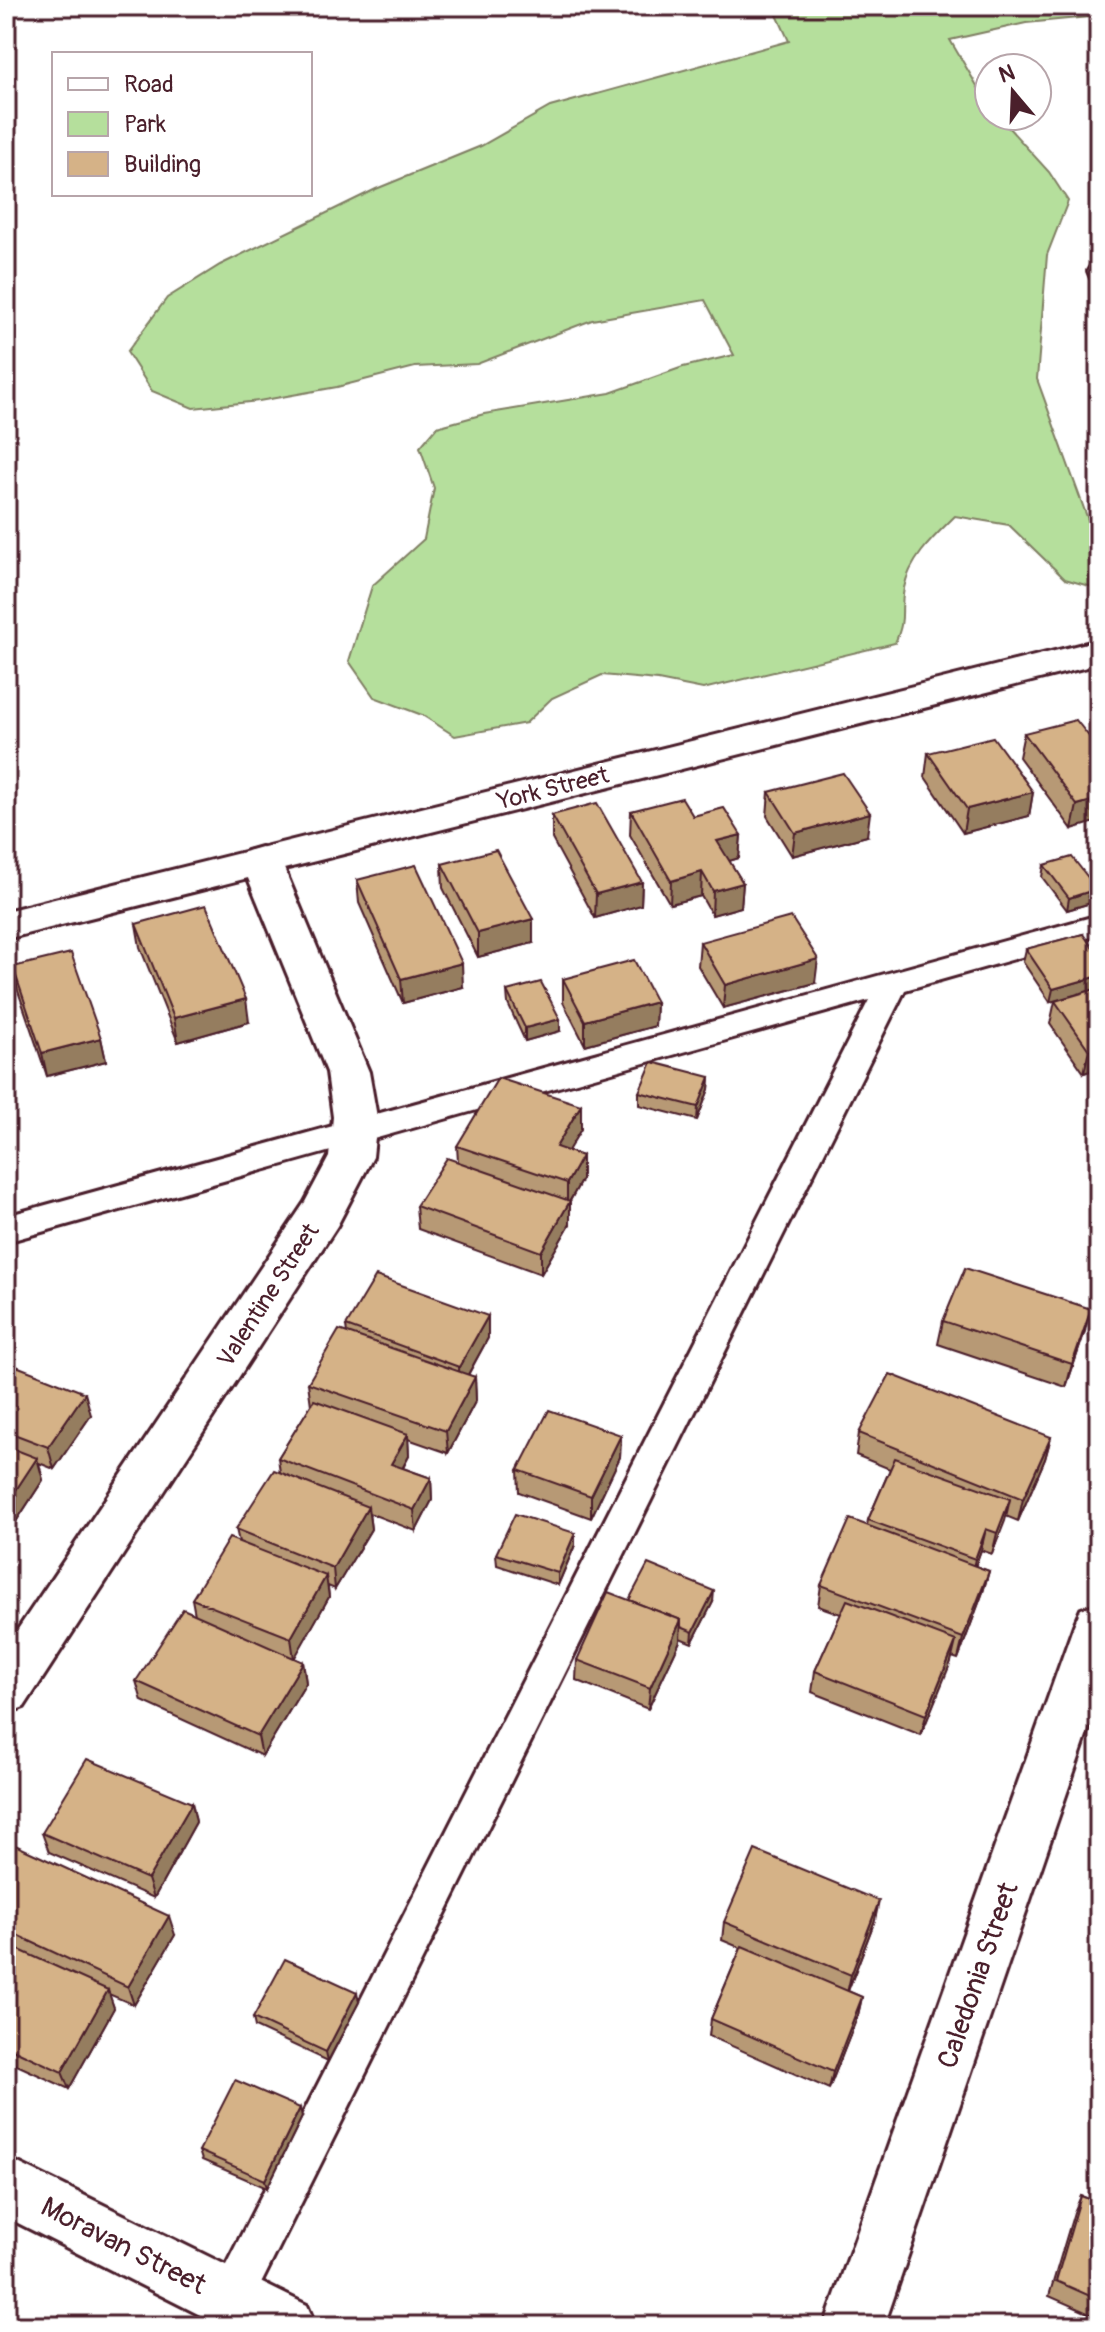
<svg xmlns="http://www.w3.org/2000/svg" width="1105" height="2332" font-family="Pangolin,sans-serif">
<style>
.green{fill:#b5df9c;stroke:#807f64;stroke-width:2}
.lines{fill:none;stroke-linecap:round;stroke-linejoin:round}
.service-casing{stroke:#4a1f2b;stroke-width:6}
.minor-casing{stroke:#4a1f2b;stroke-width:6}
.tertiary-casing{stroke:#4a1f2b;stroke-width:6}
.service{fill:#fff;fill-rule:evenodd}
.minor{fill:#fff;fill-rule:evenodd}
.tertiary{fill:#fff;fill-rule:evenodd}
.wall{fill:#b79974;stroke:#4a1f2b;stroke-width:2}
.shaded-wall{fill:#957d5e;stroke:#4a1f2b;stroke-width:2}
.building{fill:#d5b287;stroke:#4a1f2b;stroke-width:2}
.labels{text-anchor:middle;stroke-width:7;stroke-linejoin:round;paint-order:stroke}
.street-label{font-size:24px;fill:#4a1f2b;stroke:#fff}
.near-street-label{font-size:28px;fill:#4a1f2b;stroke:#fff}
</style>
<rect width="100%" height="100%" fill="#fff"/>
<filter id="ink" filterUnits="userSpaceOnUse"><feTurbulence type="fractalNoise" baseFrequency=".0125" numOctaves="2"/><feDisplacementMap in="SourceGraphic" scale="16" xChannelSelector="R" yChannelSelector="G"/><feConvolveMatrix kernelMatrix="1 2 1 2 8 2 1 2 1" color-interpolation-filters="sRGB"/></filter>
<g filter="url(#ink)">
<path class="green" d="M773 6H1099V16L1026 23 950 40 989 106V116H998L1049 172 1068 201 1047 255 1037 379 1099 550V589L1065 579 1009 525 955 516C935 536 910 558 904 588 899 612 907 616 895 643L703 689 658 680 602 675 552 698 526 723 455 736 422 715 374 697 349 661 372 586 424 539 434 488 420 447 437 427 484 414 610 393 683 367 734 355 705 300 592 320 477 364 415 367 337 387 259 401 193 408 152 391 127 352 167 298 220 265 376 189 481 146 550 107 789 41Z"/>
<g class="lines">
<defs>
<g id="service">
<path d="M1099 264V280L1091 278 1088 271 1091 266Z"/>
<path d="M1099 915V935L905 990 240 2326H195L869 1000 6 1242V1216Z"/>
</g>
<g id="minor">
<path d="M261 847 275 851 281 861 369 1072 377 1117 373 1157 337 1226 24 1707 6 1714V1647L305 1202 329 1157 333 1117 327 1072 241 861 247 851Z"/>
<path d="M1099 1603V1699L884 2326H824L1074 1625 1081 1609Z"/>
<path d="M6 2157 307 2305 316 2326H222L6 2217Z"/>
</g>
<path id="tertiary" d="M1099 640V664L6 939V911Z"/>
</defs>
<use href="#service" class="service-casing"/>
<use href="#minor" class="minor-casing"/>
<use href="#tertiary" class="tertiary-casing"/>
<use href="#service" class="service"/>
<use href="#minor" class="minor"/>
<use href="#tertiary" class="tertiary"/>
</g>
<g class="wall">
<path d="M1024 733 1099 749 1072 829 1019 757Z"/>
<path d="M928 753 1033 792 1029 816 963 833 925 777Z"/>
<path d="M769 792 867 836 792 856 767 816Z"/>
<path d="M631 811 693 816 741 835 739 858 729 861 743 883 741 907 712 915 701 896 670 904 630 835Z"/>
<path d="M552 815 642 882 641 905 595 918 552 839Z"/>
<path d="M442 864 533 943 478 957 443 888Z"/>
<path d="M1044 865 1094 902 1067 910 1042 877Z"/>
<path d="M357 880 463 987 403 1003 359 903Z"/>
<path d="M136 924 249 1022 178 1042 140 947Z"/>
<path d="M1083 934 1050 1002 1023 962 1026 949Z"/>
<path d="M700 942 815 983 723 1008 698 966Z"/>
<path d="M13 967 101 1038 106 1061 47 1076 18 991Z"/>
<path d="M563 979 656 1002 655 1026 585 1045 563 1002Z"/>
<path d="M1099 988V1068L1084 1073 1050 1024 1055 1001Z"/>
<path d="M507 991 560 1031 525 1041 508 1004Z"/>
<path d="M710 1077 709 1089 697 1120 639 1105V1092Z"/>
<path d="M581 1105V1129L567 1151 582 1156V1179L570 1201V1224L541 1274 418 1229 416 1206 458 1162 457 1146Z"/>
<path d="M488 1316V1338L468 1375 475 1377 476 1400 448 1453 408 1439 409 1456 403 1468 431 1478 432 1500 416 1531 369 1513 371 1529 335 1589 328 1586 329 1597 294 1658 303 1662 306 1683 262 1756 142 1701 136 1681 195 1615 192 1599 239 1542 236 1529 280 1472 278 1458 311 1405 308 1383 347 1333 346 1326Z"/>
<path d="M943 1321 1085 1331 1066 1387 938 1344Z"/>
<path d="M6 1362 91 1415 54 1469 39 1463 43 1480 6 1537Z"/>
<path d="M859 1433 1051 1437 1045 1459 1018 1521 1006 1516 992 1554 981 1550 975 1566 989 1571 983 1592 958 1659 952 1657 921 1735 812 1692 815 1671 841 1614 818 1606 821 1585 867 1525 868 1520 890 1469 856 1455Z"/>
<path d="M621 1435 620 1457 591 1518 519 1492 518 1470Z"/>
<path d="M575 1533V1545L558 1585 497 1565 496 1554Z"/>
<path d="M629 1600 713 1602 692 1643 680 1638V1641L648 1709 576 1680 577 1660Z"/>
<path d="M192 1803 196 1822 154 1898 49 1852 42 1833Z"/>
<path d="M6 1859 175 1935 134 2005 109 1994 114 2008 69 2089 6 2060Z"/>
<path d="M875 1920 848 1991 862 1997 858 2015 829 2089 709 2036 711 2019 741 1948 722 1940 724 1922Z"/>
<path d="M359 2002 328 2061 255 2027 253 2018Z"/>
<path d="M302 2117 267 2188 202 2160 199 2151Z"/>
<path d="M1081 2196 1099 2203V2318L1049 2296 1074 2212Z"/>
</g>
<g class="shaded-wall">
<path d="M1033 792 1029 816 963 833 967 809Z"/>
<path d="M1099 799V821L1072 829 1077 805Z"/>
<path d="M870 813 867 836 792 856 795 833Z"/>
<path d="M741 835 739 858 716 865 717 841Z"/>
<path d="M702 872 701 896 670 904 671 881Z"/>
<path d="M642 882 641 905 595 918 596 894Z"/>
<path d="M743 883 741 907 712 915 713 891Z"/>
<path d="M1097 889 1094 902 1067 910 1069 898Z"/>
<path d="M533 919V943L478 957V933Z"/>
<path d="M818 959 815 983 723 1008 725 985Z"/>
<path d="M462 963 463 987 403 1003 401 979Z"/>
<path d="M1099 976V988L1050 1002 1053 989Z"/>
<path d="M246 999 249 1022 178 1042 174 1018Z"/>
<path d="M656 1002 655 1026 585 1045V1021Z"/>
<path d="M560 1019V1031L525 1041V1028Z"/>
<path d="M101 1038 106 1061 47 1076 42 1053Z"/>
<path d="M1099 1047V1068L1084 1073 1089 1050Z"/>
<path d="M710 1077 709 1089 697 1120 698 1107Z"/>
<path d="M581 1105V1129L556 1171V1147Z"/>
<path d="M582 1156V1179L567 1206V1183Z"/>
<path d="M570 1201V1224L541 1274V1252Z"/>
<path d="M1091 1309 1085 1331 1066 1387 1072 1364Z"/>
<path d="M488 1316V1338L460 1389 459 1367Z"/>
<path d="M475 1377 476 1400 448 1453 446 1431Z"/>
<path d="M85 1393 91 1415 54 1469 48 1447Z"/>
<path d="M408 1434 409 1456 393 1485 391 1464Z"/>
<path d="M621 1435 620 1457 591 1518V1496Z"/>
<path d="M1051 1437 1045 1459 1018 1521 1023 1499Z"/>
<path d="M37 1458 43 1480 6 1537V1505Z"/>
<path d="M431 1478 432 1500 416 1531 414 1510Z"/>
<path d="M1010 1499 1005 1521 992 1554 997 1533Z"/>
<path d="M368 1507 371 1529 335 1589 333 1568Z"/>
<path d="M986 1529 981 1550 970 1581 975 1559Z"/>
<path d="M575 1533V1545L558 1585V1573Z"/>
<path d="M989 1571 983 1592 958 1659 963 1638Z"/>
<path d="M326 1576 329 1597 294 1659 291 1638Z"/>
<path d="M714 1591 713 1602 692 1643 693 1632Z"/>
<path d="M681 1620 680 1641 648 1709 650 1688Z"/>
<path d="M956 1641 951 1662 921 1735 926 1715Z"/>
<path d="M303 1662 306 1683 262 1756 258 1736Z"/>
<path d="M192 1803 196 1822 154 1898 148 1879Z"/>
<path d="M879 1901 875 1920 847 1993 851 1975Z"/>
<path d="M169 1916 175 1935 134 2005 128 1987Z"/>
<path d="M108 1990 114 2008 69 2089 62 2072Z"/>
<path d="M357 1992 359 2002 328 2061 326 2052Z"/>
<path d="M862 1997 858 2015 829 2089 833 2072Z"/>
<path d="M300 2108 302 2117 267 2188 265 2180Z"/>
</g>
<g class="building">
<path d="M1076 720 1099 749V799L1077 805 1024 733Z"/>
<path d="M993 737 1033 792 967 809 928 753Z"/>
<path d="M843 773 870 813 795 833 769 792Z"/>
<path d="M682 798 693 816 724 808 741 835 717 841 743 883 713 891 702 872 671 881 631 811Z"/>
<path d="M597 803 642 882 596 894 552 815Z"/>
<path d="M496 850 533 919 478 933 442 864Z"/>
<path d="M1072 857 1097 889 1069 898 1044 865Z"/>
<path d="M416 865 462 963 401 979 357 880Z"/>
<path d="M206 905 246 999 174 1018 136 924Z"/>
<path d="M791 917 818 959 725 985 700 942Z"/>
<path d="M1083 934 1099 957V976L1053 989 1026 949Z"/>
<path d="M71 953 101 1038 42 1053 13 967Z"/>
<path d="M634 960 656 1002 585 1021 563 979Z"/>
<path d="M541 982 560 1019 525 1028 507 991Z"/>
<path d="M1099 988V1047L1089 1050 1055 1001Z"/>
<path d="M652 1062 710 1077 698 1107 639 1092Z"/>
<path d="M498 1078 581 1105 556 1147 582 1156 567 1183 457 1146Z"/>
<path d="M447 1158 570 1201 541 1252 416 1206Z"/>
<path d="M965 1268 1091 1309 1072 1364 943 1321Z"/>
<path d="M376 1276 488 1316 459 1367 346 1326Z"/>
<path d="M339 1330 475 1377 446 1431 308 1383Z"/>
<path d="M6 1362 85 1393 48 1447 6 1431Z"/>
<path d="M890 1374 1051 1437 1023 1499 859 1433Z"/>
<path d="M314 1400 408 1434 391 1464 431 1478 414 1510 278 1458Z"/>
<path d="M549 1410 621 1435 591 1496 518 1470Z"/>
<path d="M6 1446 37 1458 6 1505Z"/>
<path d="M895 1458 1010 1499 997 1533 986 1529 975 1559 868 1520Z"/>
<path d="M274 1470 368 1507 333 1568 236 1529Z"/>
<path d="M515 1514 575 1533 558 1573 496 1554Z"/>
<path d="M850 1519 989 1571 963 1638 821 1585Z"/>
<path d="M229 1538 326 1576 291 1638 192 1599Z"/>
<path d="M648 1564 714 1591 693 1632 681 1627V1620L629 1600Z"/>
<path d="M608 1592 681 1620 650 1688 577 1660Z"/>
<path d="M847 1600 956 1641 926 1715 815 1671Z"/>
<path d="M183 1609 303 1662 258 1736 136 1681Z"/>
<path d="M87 1759 192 1803 148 1879 42 1833Z"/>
<path d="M15 1845 169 1916 128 1987 6 1930V1859Z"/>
<path d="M755 1850 879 1901 851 1975 724 1922Z"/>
<path d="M6 1944 108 1990 62 2072 6 2046Z"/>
<path d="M742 1946 862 1997 833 2072 711 2019Z"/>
<path d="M285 1959 357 1992 326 2052 253 2018Z"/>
<path d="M235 2080 300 2108 265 2180 199 2151Z"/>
<path d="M1081 2196 1099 2203V2300L1056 2281Z"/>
</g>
</g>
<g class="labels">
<g class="street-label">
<text transform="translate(553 788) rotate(-14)" y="8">York Street</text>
<text transform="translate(268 1295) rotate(-57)" y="8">Valentine Street</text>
</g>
<g class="near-street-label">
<text transform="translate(977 1975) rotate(-71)" y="10">Caledonia Street</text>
<text transform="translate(124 2245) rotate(27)" y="10">Moravan Street</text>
</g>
</g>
<rect width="1105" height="2332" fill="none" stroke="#fff" stroke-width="32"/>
<rect x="16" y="16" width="1073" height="2300" fill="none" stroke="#4a1f2b" stroke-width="3" filter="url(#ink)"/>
<rect x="52" y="52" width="260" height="144" fill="#ffffff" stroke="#b7a5aa" stroke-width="2"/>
<rect x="68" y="78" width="40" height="12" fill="#ffffff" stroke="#b7a5aa" stroke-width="2"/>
<text x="124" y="92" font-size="24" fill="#4a1f2b">Road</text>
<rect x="68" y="112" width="40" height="24" fill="#b5df9c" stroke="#b7a5aa" stroke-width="2"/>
<text x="124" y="132" font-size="24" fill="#4a1f2b">Park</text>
<rect x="68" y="152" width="40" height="24" fill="#d5b287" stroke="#b7a5aa" stroke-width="2"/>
<text x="124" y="172" font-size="24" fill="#4a1f2b">Building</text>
<g transform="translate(1013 92) rotate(341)"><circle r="38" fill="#ffffff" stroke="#b7a5aa" stroke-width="2"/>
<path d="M0-6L14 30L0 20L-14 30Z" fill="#4a1f2b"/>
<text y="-12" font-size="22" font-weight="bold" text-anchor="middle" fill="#4a1f2b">N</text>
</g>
</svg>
